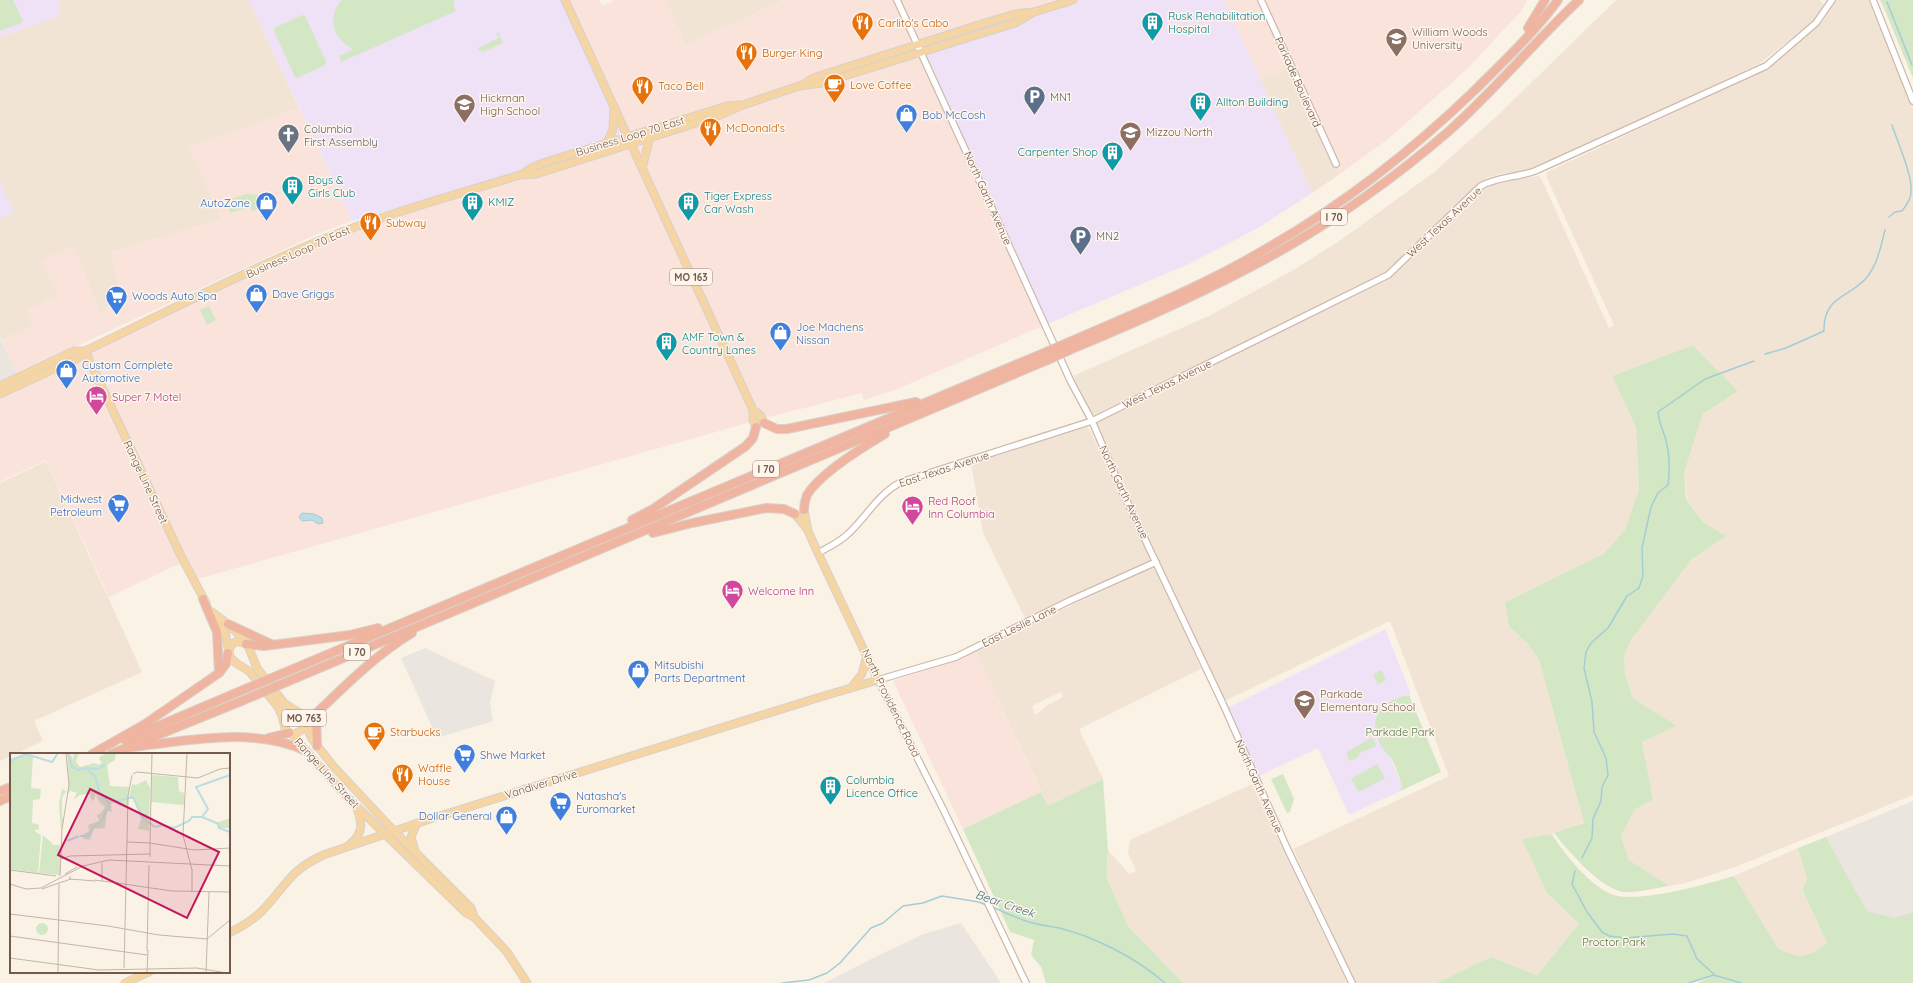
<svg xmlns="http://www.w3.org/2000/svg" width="1913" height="983" font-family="Quicksand,sans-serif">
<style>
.residential{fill:#f2e4d5;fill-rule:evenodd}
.commercial{fill:#fae3da}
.industrial{fill:#ebe5df}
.education{fill:#efe2f7}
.green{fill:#d3e7c5}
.water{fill:#bcdde3;stroke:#a3cdd4}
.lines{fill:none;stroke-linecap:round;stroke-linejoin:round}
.stream{stroke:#a3cdd4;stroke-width:1.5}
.minor-casing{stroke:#ccbaad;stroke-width:8}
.major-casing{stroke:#d8d1cd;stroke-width:9}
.highway-casing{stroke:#d8d1cd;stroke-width:10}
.minor{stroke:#fff;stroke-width:5.5}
.major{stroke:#f4d5a3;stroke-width:7}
.highway{stroke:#f0b5a1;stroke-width:8}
.highway-bridge-casing{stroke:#d8d1cd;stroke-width:10;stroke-linecap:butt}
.highway-bridge{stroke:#f0b5a1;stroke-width:8}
.labels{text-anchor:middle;stroke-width:3;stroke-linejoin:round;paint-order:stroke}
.shield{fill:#fef6ec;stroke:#9c887c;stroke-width:1}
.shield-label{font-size:10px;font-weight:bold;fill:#72594c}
.culture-label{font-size:11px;fill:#0d838f;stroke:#fef6ec;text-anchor:start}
.food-label{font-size:11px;fill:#c56008;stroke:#fef6ec;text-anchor:start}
.education-label{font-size:11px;fill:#785e54;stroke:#fef6ec;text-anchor:start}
.street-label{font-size:11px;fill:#72594c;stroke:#fef6ec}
.service-label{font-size:11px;fill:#4e5e75;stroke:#fef6ec;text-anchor:start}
.shop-label{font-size:11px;fill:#366cbe;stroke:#fef6ec;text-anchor:start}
.worship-label{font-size:11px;fill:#5b616d;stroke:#fef6ec;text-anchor:start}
.hotel-label{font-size:11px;fill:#b23c85;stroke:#fef6ec;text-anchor:start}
.park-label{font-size:11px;fill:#547745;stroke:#fef6ec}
.water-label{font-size:12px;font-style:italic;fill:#45747d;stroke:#fef6ec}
.inset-river{fill:none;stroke:#bcdde3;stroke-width:2}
.inset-road{fill:none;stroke:#c4b5a8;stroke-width:1}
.view{fill:#c2185b;fill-opacity:0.15;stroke:#c2185b;stroke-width:2}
.inset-edge{fill:none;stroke:#72594c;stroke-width:2}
</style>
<rect width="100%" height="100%" fill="#fbf2e6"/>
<g class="residential">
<path d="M59 0H249L299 108 189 148 222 219 112 252 120 297 100 314 74 246 42 260 59 296 27 311 33 326 2 340 0 337V37L58 16Z"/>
<path d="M665 0H784L686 45Z"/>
<path d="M1616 0H1820L1824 5 1815 20 1759 64 1530 171 1499 174 1485 179 1461 200 1397 262 1382 275 1095 415 1092 414 1073 376 1211 315 1295 269 1342 239 1433 173 1497 116Z"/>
<path d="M1837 0H1868L1913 105V795L1733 868 1682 884 1669 886 1629 860 1621 836 1635 808 1653 800 1642 742 1677 726 1633 698 1625 675 1624 656 1631 640 1691 560 1725 536 1703 522 1695 512 1687 498 1684 473 1703 414 1738 391 1693 345 1612 376 1636 426 1639 489 1625 530 1603 554 1505 602 1509 627 1523 638 1535 651 1540 663 1584 823 1549 835 1523 839 1547 893 1579 924 1537 975 1491 957 1436 983H1355L1293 849 1449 776 1390 621 1227 700 1223 698 1097 427V422L1385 281 1395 274 1483 190 1500 182 1538 176 1541 178 1609 328 1614 325 1546 176 1547 172 1763 71 1822 22Z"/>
<path d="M1291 67 1340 174 1312 193 1260 79Z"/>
<path d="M1087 427 1090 430 1150 557 1149 562 1026 620 983 533 971 463Z"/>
<path d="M46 461 142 672 34 721 43 741 16 754H11V756L0 761V483Z"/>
<path d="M1152 568 1158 571 1201 669 1079 729 1103 779 1048 806 975 650ZM1061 692 1063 697 1046 706 1040 712 1035 715 1032 706Z"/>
<path d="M1252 784 1347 983H1183L1128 926 1106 876 1108 850 1129 874 1136 871 1128 853 1130 840Z"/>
<path d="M1798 848 1807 879 1802 891 1827 943 1812 953 1800 956 1791 954 1778 948 1734 876Z"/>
</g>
<g class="commercial">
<path d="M565 0H599L603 6 615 0H665L686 45 784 0H1073L1045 325 895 390 864 400 862 393 758 420 194 580 86 351 319 241 355 228 629 140Z"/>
<path d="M1224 0H1527L1522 10 1468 68 1447 87 1388 139 1340 174 1291 67 1260 79Z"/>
<path d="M299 108 352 221 315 235 17 374 2 340 33 326 27 311 59 296 42 260 74 246 100 314 120 296 112 252 222 219 189 148Z"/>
<path d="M85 352 183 562 109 597 46 460 0 482V391Z"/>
<path d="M975 650 1041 792 963 829 893 681 948 663Z"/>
</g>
<g class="industrial">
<path d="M0 337 17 374 0 382Z"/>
<path d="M425 648 495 681 490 703 493 721 437 738 401 658Z"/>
<path d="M1913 801V912L1894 918 1878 915 1867 911 1826 837Z"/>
<path d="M961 923 1001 983H824L879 955 924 934Z"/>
</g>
<g class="education">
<path d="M0 0H59L58 16 0 37Z"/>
<path d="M249 0H565L629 140 352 221Z"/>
<path d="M1073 0H1224L1312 193 1258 228 1191 263 1045 325 919 49Z"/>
<path d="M0 182 14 212 0 219Z"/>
<path d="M1385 629 1411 694 1396 698 1377 717V737L1391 759 1402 787 1398 792 1349 815 1318 748 1259 776 1229 710V707Z"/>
</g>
<g class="green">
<path d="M0 0H13L23 21 21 23 0 31Z"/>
<path d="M342 0H455L453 5 456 11 341 62 339 56 353 49C333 39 326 17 342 0Z"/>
<path d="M1880 0H1913V78L1884 8Z"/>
<path d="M302 15 305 16 326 61 325 65 297 78 295 77 274 31V28Z"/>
<path d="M498 32 503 43 483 52 479 50 478 48 499 38 496 33Z"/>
<path d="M247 194 271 196 272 204 252 211 250 207 230 213 226 200Z"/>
<path d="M209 306 216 320 207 325 200 310Z"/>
<path d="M1693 345 1738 391 1703 414 1684 473 1686 498 1695 512 1703 522 1726 536 1691 560 1631 640 1624 656 1625 675 1633 698 1677 726 1642 742 1653 800 1635 809 1621 836 1629 860 1669 886C1656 888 1636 893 1623 892 1600 888 1568 851 1554 833L1584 823 1540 663C1533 647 1522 637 1509 627L1505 602 1603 554 1625 530 1639 489 1636 427 1612 376Z"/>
<path d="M1382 670 1386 680 1378 685 1373 674Z"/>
<path d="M1409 695 1441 772 1398 792 1402 787C1399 778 1396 766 1391 758 1387 753 1382 749 1380 743 1366 717 1384 699 1409 695Z"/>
<path d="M1371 738 1374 739 1376 746 1360 753 1358 757 1351 761 1348 759 1347 752Z"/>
<path d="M1377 764 1385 778 1359 792 1351 779Z"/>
<path d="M1283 774 1294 799 1290 812 1287 813 1271 779Z"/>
<path d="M1103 779 1108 850 1106 876 1128 926 1183 983H1046L1041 967 1031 955 1034 940 1010 932 963 829 1041 792 1048 806Z"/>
<path d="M1552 834C1563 853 1593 889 1614 895 1640 903 1708 884 1734 876L1778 948 1791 954 1800 956 1812 953 1827 943 1802 890 1807 879 1798 848 1826 837 1867 911 1894 918 1913 912V983H1697L1714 976 1690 983H1436L1491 957 1537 975 1579 924 1547 893 1522 839Z"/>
</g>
<path class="water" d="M302 513 314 514 322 518 323 523 318 524 312 520 302 521 299 517Z"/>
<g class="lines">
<g class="stream">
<path d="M1887 2 1912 65"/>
<path d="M1889 217 1895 212 1902 211C1906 206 1911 199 1911 192 1913 176 1897 141 1892 125"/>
<path d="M1765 354 1786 348 1824 331C1823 295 1851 298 1868 276 1878 262 1881 246 1885 230"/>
<path d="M1582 858 1592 838 1593 819 1601 801 1602 787 1608 775 1606 758 1594 732 1592 702 1584 668 1586 652 1591 643 1608 628 1627 596 1639 588 1643 576 1642 548 1651 507 1658 493 1668 485C1670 469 1670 453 1665 437 1662 428 1659 422 1658 412L1705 379 1754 361"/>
<path d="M1575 871 1572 884 1587 912 1602 932 1609 936 1625 938 1673 934 1687 936 1697 959 1716 976"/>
<path d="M992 907C1004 912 1016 918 1029 922 1038 925 1049 926 1059 928 1096 937 1136 958 1165 983"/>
<path d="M782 983 809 980 827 973 840 963 871 928 883 923 903 906 923 903 942 896 979 902 986 905"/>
<path d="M1689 983 1714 975 1741 983"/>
</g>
<defs>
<g id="minor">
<path d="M897 0 1071 382 1092 421 1122 491 1223 704 1287 848 1352 983"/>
<path d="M1261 0 1336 164"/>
<path d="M1873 0 1913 101"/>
<path d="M818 553C829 547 840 542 849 533 868 515 877 495 901 482L1092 421 1388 275 1481 186C1499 176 1516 178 1535 171L1766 66 1816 23 1832 0"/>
<path d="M1026 983 944 811 878 680 956 657 1069 601 1156 562"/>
</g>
<g id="major">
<path d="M565 0 753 410V420L756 427"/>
<path d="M804 84 813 78 988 22 1015 14 1034 12 1073 0"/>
<path d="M607 143 613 129 614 109"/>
<path d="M642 169 650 137"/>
<path d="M522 174 533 167 546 162 727 106 740 105"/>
<path d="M85 351 181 556 206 603"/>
<path d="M0 386 74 351H85"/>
<path d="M0 394 78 358 85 351C165 313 243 272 324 239 388 213 455 195 520 175L536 174 555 168 718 116 743 105 799 86 822 83 1015 23 1034 12"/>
<path d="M753 410 760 415 764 423"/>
<path d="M795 514 807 529"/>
<path d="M211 612 225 632 230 657 236 663 249 671 278 707 282 716 285 728 289 733 293 735 306 751 347 797 466 913 474 917"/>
<path d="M212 612 228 624 242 638 249 648 257 668 284 703 301 714 312 739 334 767 394 831 471 908 474 917 507 952 527 983"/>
<path d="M229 651C231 641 237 640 246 644"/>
<path d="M851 688 862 674 867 656"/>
<path d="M293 735 303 729 306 723"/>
<path d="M349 845C363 834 363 824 357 809"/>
<path d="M415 851 411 837 417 823"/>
<path d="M229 933C241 927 253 920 262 911 287 885 290 869 326 854L427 820 817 698 878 680 818 553 808 531 804 510"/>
<path d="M125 983 149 972"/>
</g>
<g id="highway">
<path d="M1528 28 1545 0"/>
<path d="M1069 342C1136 313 1206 285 1269 247 1344 204 1414 149 1476 89 1504 61 1535 32 1558 0"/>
<path d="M1072 349C1140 321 1208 291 1273 255 1333 222 1397 176 1449 131 1495 90 1534 42 1579 0"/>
<path d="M764 423 777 429H787L916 402"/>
<path d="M804 510C804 505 805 500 807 495 820 473 863 447 885 434"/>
<path d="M632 520 653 509 746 446 753 438 756 427"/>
<path d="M653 533 692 523 766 508 784 509 795 514"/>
<path d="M203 599 217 632 219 673"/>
<path d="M228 624 271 644"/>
<path d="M246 644 264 646 350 635 378 628"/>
<path d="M281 674 1046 352"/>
<path d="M282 684 1050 359"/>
<path d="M316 714 317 746"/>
<path d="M306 723C339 692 372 657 412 633"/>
<path d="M268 738 289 733"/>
<path d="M125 740 238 692"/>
<path d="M127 748C181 741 255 726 306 751"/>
<path d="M92 754 145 724 219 673 226 664 228 653"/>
<path d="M111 754 244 700"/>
<path d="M0 791 11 787"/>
<path d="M0 801 11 796"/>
</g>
</defs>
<use href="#minor" class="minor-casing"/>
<use href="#major" class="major-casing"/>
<use href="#highway" class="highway-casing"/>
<use href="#minor" class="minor"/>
<use href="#major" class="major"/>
<use href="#highway" class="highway"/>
<defs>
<g id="highway-bridge">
<path d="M1046 352 1069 342"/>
<path d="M1050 359 1072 349"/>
<path d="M238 692 281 674"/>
<path d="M244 700 282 684"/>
</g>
</defs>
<use href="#highway-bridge" class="highway-bridge-casing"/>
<use href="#highway-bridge" class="highway-bridge"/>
</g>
<defs>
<symbol id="building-pin" viewBox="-11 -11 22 30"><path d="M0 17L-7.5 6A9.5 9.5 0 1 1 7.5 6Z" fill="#0f9aa8" stroke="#fef6ec"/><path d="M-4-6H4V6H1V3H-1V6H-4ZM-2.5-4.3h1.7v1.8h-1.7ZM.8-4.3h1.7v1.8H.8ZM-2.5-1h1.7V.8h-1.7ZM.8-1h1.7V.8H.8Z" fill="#fff"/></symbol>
<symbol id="restaurant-pin" viewBox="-11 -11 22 30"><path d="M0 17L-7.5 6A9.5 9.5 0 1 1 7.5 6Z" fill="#e8710a" stroke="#fef6ec"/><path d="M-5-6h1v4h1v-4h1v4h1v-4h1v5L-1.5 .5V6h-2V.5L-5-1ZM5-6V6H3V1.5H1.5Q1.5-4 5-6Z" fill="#fff"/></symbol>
<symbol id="university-pin" viewBox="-11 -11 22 30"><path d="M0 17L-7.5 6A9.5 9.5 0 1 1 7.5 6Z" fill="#8d6e63" stroke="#fef6ec"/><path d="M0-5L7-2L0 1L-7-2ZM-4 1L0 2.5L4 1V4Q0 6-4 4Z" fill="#fff"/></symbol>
<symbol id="cafe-pin" viewBox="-11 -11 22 30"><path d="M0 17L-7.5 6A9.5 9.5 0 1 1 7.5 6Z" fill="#e8710a" stroke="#fef6ec"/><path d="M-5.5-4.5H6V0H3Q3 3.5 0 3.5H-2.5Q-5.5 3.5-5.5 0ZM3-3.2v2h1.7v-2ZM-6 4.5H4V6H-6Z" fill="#fff"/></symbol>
<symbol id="parking-pin" viewBox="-11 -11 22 30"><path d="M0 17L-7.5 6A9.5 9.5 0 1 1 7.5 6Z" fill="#5c6f8a" stroke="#fef6ec"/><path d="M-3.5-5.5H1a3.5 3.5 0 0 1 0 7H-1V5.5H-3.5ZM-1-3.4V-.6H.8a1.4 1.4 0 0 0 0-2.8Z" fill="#fff"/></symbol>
<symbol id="school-pin" viewBox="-11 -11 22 30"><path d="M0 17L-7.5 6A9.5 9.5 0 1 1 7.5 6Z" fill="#8d6e63" stroke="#fef6ec"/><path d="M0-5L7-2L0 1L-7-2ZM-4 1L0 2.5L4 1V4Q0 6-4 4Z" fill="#fff"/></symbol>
<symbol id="shop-pin" viewBox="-11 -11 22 30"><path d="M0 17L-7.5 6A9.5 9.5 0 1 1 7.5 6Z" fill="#3f7fe0" stroke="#fef6ec"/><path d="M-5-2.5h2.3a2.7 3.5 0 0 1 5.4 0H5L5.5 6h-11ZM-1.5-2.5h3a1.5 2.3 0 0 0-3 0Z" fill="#fff"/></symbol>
<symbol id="church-pin" viewBox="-11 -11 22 30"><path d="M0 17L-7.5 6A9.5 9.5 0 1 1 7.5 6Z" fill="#6b7280" stroke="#fef6ec"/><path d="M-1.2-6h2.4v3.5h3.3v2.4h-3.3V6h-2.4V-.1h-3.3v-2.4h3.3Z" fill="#fff"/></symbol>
<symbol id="supermarket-pin" viewBox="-11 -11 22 30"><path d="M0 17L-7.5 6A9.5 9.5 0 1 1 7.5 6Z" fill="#3f7fe0" stroke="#fef6ec"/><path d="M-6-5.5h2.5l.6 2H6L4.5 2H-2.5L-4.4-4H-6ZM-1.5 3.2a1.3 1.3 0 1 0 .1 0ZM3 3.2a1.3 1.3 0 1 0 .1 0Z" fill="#fff"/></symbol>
<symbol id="hotel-pin" viewBox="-11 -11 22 30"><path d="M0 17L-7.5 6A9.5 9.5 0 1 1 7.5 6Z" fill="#d1479c" stroke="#fef6ec"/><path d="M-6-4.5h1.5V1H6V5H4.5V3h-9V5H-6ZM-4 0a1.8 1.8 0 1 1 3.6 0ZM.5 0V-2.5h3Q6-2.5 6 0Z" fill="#fff"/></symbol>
</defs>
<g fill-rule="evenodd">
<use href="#building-pin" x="1140" y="10" width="25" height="34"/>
<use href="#restaurant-pin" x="850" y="10" width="25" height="34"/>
<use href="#university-pin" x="1384" y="26" width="25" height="34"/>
<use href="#restaurant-pin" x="734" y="40" width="25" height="34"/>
<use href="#cafe-pin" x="822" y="72" width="25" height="34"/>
<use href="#restaurant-pin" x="630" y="74" width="25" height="34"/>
<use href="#parking-pin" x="1022" y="84" width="25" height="34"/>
<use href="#building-pin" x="1188" y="90" width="25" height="34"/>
<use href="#school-pin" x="452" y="92" width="25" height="34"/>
<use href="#shop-pin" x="894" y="102" width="25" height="34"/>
<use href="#restaurant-pin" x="698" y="116" width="25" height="34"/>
<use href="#university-pin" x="1118" y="120" width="25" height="34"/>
<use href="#church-pin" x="276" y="122" width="25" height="34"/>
<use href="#building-pin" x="1100" y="140" width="25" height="34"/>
<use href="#building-pin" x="280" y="174" width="25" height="34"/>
<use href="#building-pin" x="460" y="190" width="25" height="34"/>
<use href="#building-pin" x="676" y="190" width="25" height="34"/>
<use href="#shop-pin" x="254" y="190" width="25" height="34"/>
<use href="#restaurant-pin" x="358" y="210" width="25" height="34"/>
<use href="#parking-pin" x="1068" y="224" width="25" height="34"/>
<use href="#shop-pin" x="244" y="282" width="25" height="34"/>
<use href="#supermarket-pin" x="104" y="284" width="25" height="34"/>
<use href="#shop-pin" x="768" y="320" width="25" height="34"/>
<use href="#building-pin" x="654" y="330" width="25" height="34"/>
<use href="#shop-pin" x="54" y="358" width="25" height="34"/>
<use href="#hotel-pin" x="84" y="384" width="25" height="34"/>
<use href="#supermarket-pin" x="106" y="492" width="25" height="34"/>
<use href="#hotel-pin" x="900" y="494" width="25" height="34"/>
<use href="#hotel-pin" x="720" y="578" width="25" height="34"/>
<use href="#shop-pin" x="626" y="658" width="25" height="34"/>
<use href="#school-pin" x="1292" y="688" width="25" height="34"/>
<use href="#cafe-pin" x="362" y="720" width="25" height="34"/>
<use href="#supermarket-pin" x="452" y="742" width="25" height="34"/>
<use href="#restaurant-pin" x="390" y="762" width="25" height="34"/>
<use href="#building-pin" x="818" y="774" width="25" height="34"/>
<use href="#supermarket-pin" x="548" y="790" width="25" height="34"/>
<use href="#shop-pin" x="494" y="804" width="25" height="34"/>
</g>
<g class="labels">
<g class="shield">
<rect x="1321" y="209" width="26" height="16" rx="3"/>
<rect x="670" y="269" width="42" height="16" rx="3"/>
<rect x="753" y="461" width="26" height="16" rx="3"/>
<rect x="344" y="644" width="26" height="16" rx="3"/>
<rect x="282" y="710" width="44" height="16" rx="3"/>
</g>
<g class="shield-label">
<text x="1334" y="221">I 70</text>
<text x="691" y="281">MO 163</text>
<text x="766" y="473">I 70</text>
<text x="357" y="656">I 70</text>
<text x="304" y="722">MO 763</text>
</g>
<g class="culture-label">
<text x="1168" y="20">Rusk Rehabilitation<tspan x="1168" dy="13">Hospital</tspan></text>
<text x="1216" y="106">Allton Building</text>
<text x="1098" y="156" text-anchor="end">Carpenter Shop</text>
<text x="308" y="184">Boys &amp;<tspan x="308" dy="13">Girls Club</tspan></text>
<text x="704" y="200">Tiger Express<tspan x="704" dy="13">Car Wash</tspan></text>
<text x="488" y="206">KMIZ</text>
<text x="682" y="341">AMF Town &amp;<tspan x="682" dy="13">Country Lanes</tspan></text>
<text x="846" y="784">Columbia<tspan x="846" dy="13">Licence Office</tspan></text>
</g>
<g class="food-label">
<text x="878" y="27">Carlito's Cabo</text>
<text x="762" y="57">Burger King</text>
<text x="850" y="89">Love Coffee</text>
<text x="658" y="90">Taco Bell</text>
<text x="726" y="132">McDonald's</text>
<text x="386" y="227">Subway</text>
<text x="390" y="736">Starbucks</text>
<text x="418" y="772">Waffle<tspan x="418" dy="13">House</tspan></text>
</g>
<g class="education-label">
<text x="1412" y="36">William Woods<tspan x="1412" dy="13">University</tspan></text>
<text x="480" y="102">Hickman<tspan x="480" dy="13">High School</tspan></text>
<text x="1146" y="136">Mizzou North</text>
<text x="1320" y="698">Parkade<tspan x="1320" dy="13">Elementary School</tspan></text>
</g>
<g class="street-label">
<text transform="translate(1298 82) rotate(66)" y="4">Parkade Boulevard</text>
<text transform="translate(630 136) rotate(-17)" y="4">Business Loop 70 East</text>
<text transform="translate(988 198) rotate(66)" y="4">North Garth Avenue</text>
<text transform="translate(1444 222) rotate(-43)" y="4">West Texas Avenue</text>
<text transform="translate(298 252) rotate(-24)" y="4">Business Loop 70 East</text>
<text transform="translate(1167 384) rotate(-26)" y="4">West Texas Avenue</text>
<text transform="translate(944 469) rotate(-18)" y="4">East Texas Avenue</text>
<text transform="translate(146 482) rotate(65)" y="4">Range Line Street</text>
<text transform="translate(1124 492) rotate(65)" y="4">North Garth Avenue</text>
<text transform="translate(1019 626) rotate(-26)" y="4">East Leslie Lane</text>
<text transform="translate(891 703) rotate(64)" y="4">North Providence Road</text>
<text transform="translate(327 773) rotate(48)" y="4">Range Line Street</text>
<text transform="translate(541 784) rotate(-17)" y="4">Vandiver Drive</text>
<text transform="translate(1259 786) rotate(66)" y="4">North Garth Avenue</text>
</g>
<g class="service-label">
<text x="1050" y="101">MN1</text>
<text x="1096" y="240">MN2</text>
</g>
<g class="shop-label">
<text x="922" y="119">Bob McCosh</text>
<text x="250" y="207" text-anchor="end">AutoZone</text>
<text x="272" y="298">Dave Griggs</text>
<text x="132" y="300">Woods Auto Spa</text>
<text x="796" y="331">Joe Machens<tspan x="796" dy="13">Nissan</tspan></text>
<text x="82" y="369">Custom Complete<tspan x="82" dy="13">Automotive</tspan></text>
<text x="102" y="503" text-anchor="end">Midwest<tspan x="102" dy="13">Petroleum</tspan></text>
<text x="654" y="669">Mitsubishi<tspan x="654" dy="13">Parts Department</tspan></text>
<text x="480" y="759">Shwe Market</text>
<text x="576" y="800">Natasha's<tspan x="576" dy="13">Euromarket</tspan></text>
<text x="492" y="820" text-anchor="end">Dollar General</text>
</g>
<g class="worship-label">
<text x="304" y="133">Columbia<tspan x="304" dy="13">First Assembly</tspan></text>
</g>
<g class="hotel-label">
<text x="112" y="401">Super 7 Motel</text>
<text x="928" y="505">Red Roof<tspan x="928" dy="13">Inn Columbia</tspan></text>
<text x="748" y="595">Welcome Inn</text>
</g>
<g class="park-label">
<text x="1400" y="736">Parkade Park</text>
<text x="1614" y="946">Proctor Park</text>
</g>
<g class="water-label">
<text transform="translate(1005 904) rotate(19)" y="4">Bear Creek</text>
</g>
</g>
<g transform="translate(10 753)">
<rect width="220" height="220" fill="#fbf2e6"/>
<path d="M57 0 62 3V8L64 0H69L66 9 70 14 84 10 89 12 92 9 89 6 90 4 96 0H106L105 7 97 12 100 33 119 34 118 52H108L105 49 101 51 102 59 97 58 95 75 84 76 80 87 74 86 72 82 79 78 78 72 89 68 87 61H90L95 54 89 49 86 41 83 49 79 41 70 42 63 47 67 40 60 38 57 43 59 35ZM15 1 23 3 21 35 31 36 30 46 23 47 22 70 29 72V76L24 78 31 82 28 120 0 116V6ZM142 22 168 24 169 38 174 40V52L141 49ZM136 27 140 35 139 78 128 76 131 66 124 46H119L122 31 126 32ZM52 36 56 38 52 45V65H54L51 78 49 51ZM220 65V75H208L206 70ZM33 82 44 92H50V122L29 120ZM26 176a6 6 0 1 1 12 0a6 6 0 1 1-12 0Z" fill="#d3e7c5"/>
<path class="inset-river" d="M58 0 62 14 68 17 76 15 85 23 89 38 93 43 107 48 123 44 132 64 145 74 153 72 164 75 179 68 182 64H192L198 56 186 34 220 22M0 8 16 1 42 9 48 0M76 15 88 16 95 12M93 43 99 50V55M192 64 209 71M209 72V75L220 79M70 83H78L85 72 91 69 98 55M57 88 69 83"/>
<path class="inset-road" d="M177 0 173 82 182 117M123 21 127 19 188 25 210 16 220 15M117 89 140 90 142 0M140 104V90L184 97 220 95M51 106 60 103 140 101M0 117 46 123M55 121 67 114M50 123 52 76 59 32 56 0M60 123V126L85 128M84 127 108 130M92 128V110M107 130 162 138 220 139M0 131 16 136 31 135 73 113 99 107 220 113M32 136 49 130M182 139V116M0 161 98 173 149 182 197 186M0 183 137 202M197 186 220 167M137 198 139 112M0 205 89 217 187 215 217 220M114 215 118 43 122 22M48 220 49 130 61 126M137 220 138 197M196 220 199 139"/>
<path class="view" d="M80 36 209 99 177 165 48 102Z"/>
<rect width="220" height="220" class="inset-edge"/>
</g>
</svg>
